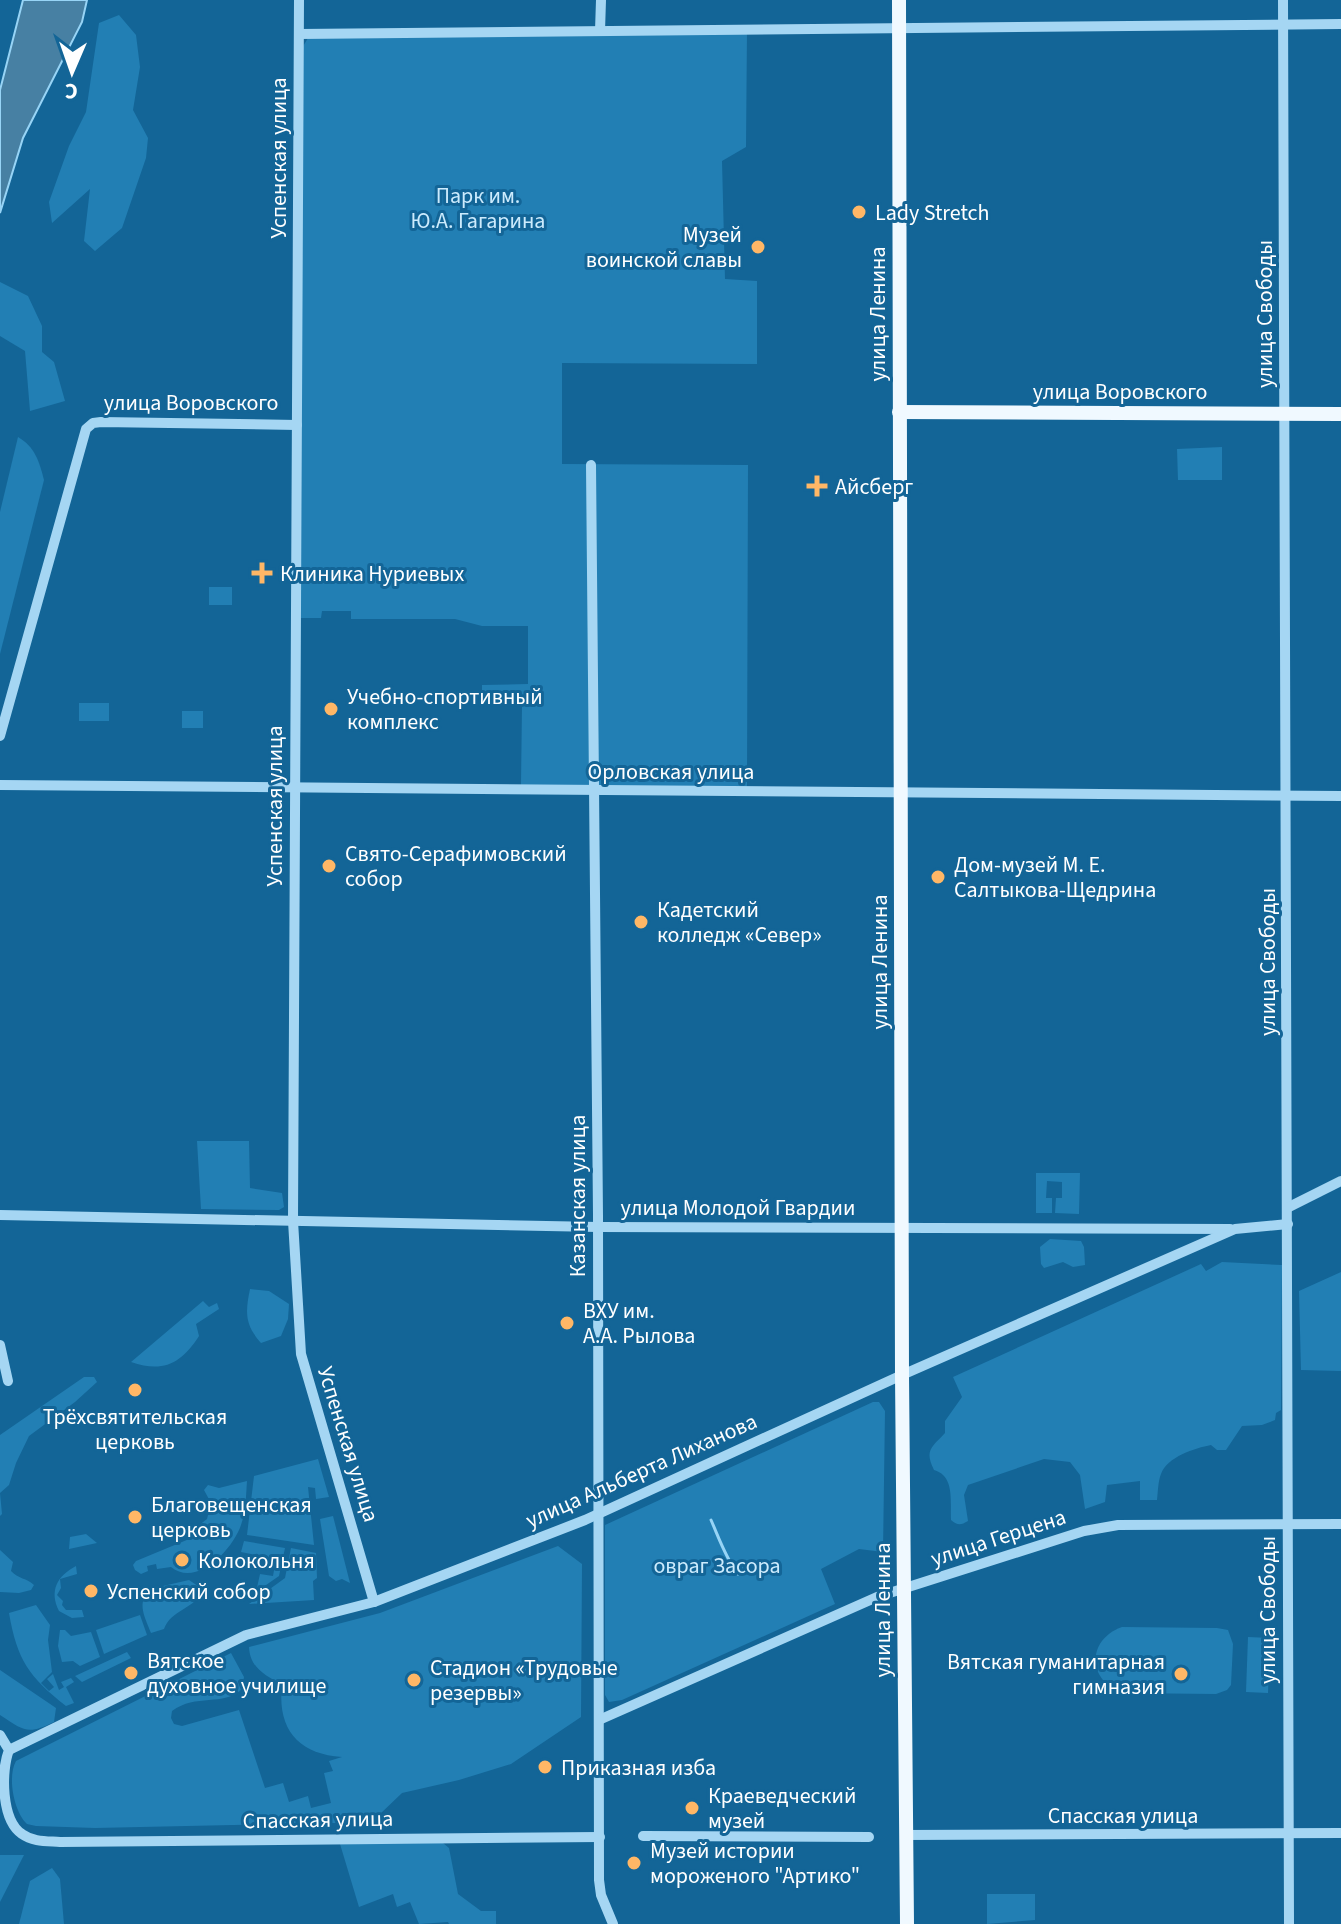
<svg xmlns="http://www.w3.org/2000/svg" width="1341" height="1924" font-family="'Source Sans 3',sans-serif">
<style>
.green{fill:#227fb4}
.water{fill:#4780a3;stroke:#97d4f6;stroke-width:2}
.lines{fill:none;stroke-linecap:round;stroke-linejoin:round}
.stream{stroke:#97d4f6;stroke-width:3}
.minor{stroke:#a5d6f3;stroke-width:10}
.major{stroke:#f0f9ff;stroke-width:14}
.poi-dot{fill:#ffb766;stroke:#136597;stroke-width:3}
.labels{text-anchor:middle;stroke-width:6;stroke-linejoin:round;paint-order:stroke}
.street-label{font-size:22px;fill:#fff;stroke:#136597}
.park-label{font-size:22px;fill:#ccebfd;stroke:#136597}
.poi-label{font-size:22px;fill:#fff;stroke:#136597;text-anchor:start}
</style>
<rect width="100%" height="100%" fill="#136597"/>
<g class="green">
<path d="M119 15 136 35 140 67 133 110 148 138 146 158 122 228 95 251 84 241 90 189 52 223 49 202 69 146 86 112 99 23Z"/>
<path d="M747 30 746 147 722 161 725 279 757 281V364L562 363V464L748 465 747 787 521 785 522 705H482V685L528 684V626H482L455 619H351V611H322L321 618H301L302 48 308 38Z"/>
<path d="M0 282 28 296 42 326V352L54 362 65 401 30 411 25 351 0 336Z"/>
<path d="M18 437C35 447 39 461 44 480L0 654V512Z"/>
<path d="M1222 447V480H1178L1177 449Z"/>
<rect x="209" y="587" width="23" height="18"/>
<rect x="79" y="703" width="30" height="18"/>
<rect x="182" y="711" width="21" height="17"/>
<path d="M197 1141H249L250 1188 282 1193 284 1207 279 1210 201 1209Z"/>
<path d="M1036 1173H1080L1079 1214 1055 1213 1056 1198H1062V1182L1047 1181 1046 1198H1052V1213H1036Z"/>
<path d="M1050 1239 1081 1241 1084 1247 1085 1265 1073 1267 1063 1262 1044 1268 1041 1264 1040 1247Z"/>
<path d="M1222 1262 1282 1265 1281 1410 1276 1413 1275 1420 1262 1425 1242 1426 1226 1450H1217L1211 1445C1195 1448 1167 1457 1161 1474 1158 1481 1158 1492 1157 1500H1140V1481L1107 1485 1105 1502 1085 1509 1080 1475 1070 1462 1044 1459 968 1485 964 1495 968 1521C961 1525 958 1526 951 1520 950 1501 955 1476 934 1470 924 1450 932 1447 945 1433V1421L962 1397 953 1377 1201 1264 1206 1271Z"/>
<path d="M1341 1272V1371L1301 1370 1299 1291Z"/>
<path d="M250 1289 269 1291 289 1304 288 1319 281 1336 261 1343C245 1325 245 1313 250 1289Z"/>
<path d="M203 1301 209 1307 217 1303 219 1309 196 1324 199 1336C181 1364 163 1373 131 1362Z"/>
<path d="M84 1377H94L97 1382 75 1402 29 1436 16 1463 9 1485 0 1493 2 1514 0 1516V1435Z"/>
<path d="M873 1402H879L885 1411 883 1552 859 1549 821 1569 835 1604 622 1700 609 1702 605 1695V1525Z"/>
<path d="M318 1459 329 1497 316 1499 315 1488 308 1487 314 1545 247 1535 254 1476Z"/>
<path d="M247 1481C246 1495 246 1511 241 1525 233 1549 197 1588 171 1567L157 1569 156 1564 147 1566 148 1571 141 1574 135 1570 133 1565 136 1561 194 1537 198 1526 207 1519 211 1503 204 1490 208 1485 219 1488Z"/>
<path d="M333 1516 350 1583 342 1579 336 1581 329 1576 320 1519Z"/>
<path d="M86 1534 97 1543 69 1549 70 1537Z"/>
<path d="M244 1541 285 1548 279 1576 256 1592 260 1574 273 1576 276 1559 241 1552Z"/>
<path d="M558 1546 582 1564 581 1717 511 1764 459 1780 402 1793 379 1815V1822L95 1828 36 1826 27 1824C14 1812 7 1777 16 1761L231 1653 244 1677 242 1689C223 1707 196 1693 172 1711L171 1718 174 1724 182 1726 239 1710 265 1788 283 1783 289 1802 308 1796 311 1808 331 1803 324 1773 333 1771 329 1761 342 1757C298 1754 277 1729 282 1685 265 1675 250 1668 249 1647L380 1613Z"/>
<path d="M291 1548 316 1553 317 1578 313 1581 314 1600 249 1604 285 1578Z"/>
<path d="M0 1550 13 1562 11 1571C18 1579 27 1578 34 1585L31 1590 19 1593 0 1592Z"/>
<path d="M76 1566 77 1574 60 1579 61 1588 57 1595 63 1601 62 1605 66 1610H82L84 1617 72 1618 59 1611C49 1591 57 1576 76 1566Z"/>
<path d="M189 1580 198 1586 201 1593C192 1610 171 1610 164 1629L151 1633C145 1617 136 1603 150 1589Z"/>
<path d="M36 1605 50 1625 48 1640 52 1672 41 1683 49 1691 54 1687 47 1679 53 1674 59 1690 64 1687 61 1682 71 1678 74 1682 66 1687 74 1703 66 1706C29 1677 17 1660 9 1613Z"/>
<path d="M140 1615 147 1635 104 1654 96 1630Z"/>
<path d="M1122 1627 1217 1628 1228 1630 1233 1644 1231 1685 1227 1690 1216 1694 1123 1693C1087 1681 1086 1640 1122 1627Z"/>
<path d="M60 1630H65L71 1636 91 1632 100 1657 80 1666 73 1661 62 1662 58 1646Z"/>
<path d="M1248 1637 1270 1638 1268 1693 1246 1692Z"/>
<path d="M127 1652 131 1658 82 1682 75 1676Z"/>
<path d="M0 1670 56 1708 54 1722C28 1735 24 1731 0 1715Z"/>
<path d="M443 1843 449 1848 458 1894 481 1911H496V1924H449L448 1922 419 1924 410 1902 397 1907 393 1894 359 1907 340 1844Z"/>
<path d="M0 1855H24L0 1902Z"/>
<path d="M52 1868 60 1879 64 1924H19L30 1881Z"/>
<path d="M987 1894H1035V1920L987 1924Z"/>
</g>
<path class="water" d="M23 0H87L82 22 23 138 0 213V90Z"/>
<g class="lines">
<path class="stream" d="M711 1520C719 1538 726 1559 738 1574"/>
<g class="minor">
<path d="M299 0 293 1221 301 1354 374 1602"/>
<path d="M1283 0 1289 1924"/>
<path d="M600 31 601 0"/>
<path d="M299 34 1341 24"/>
<path d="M591 465 598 1215 599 1880 601 1895 613 1924"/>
<path d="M0 736 86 429 93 423 101 422 297 425"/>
<path d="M0 785 1341 796"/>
<path d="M1289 1207 1341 1181"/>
<path d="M0 1215 598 1227 1230 1229"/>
<path d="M0 1345 8 1381"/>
<path d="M599 1720 877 1597 1084 1531 1118 1525 1341 1524"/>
<path d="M0 1735 9 1750C1 1771 1 1820 22 1834 33 1842 47 1841 60 1842L600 1837"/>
<path d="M9 1750 246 1635 374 1602 585 1520 902 1375 1235 1229 1288 1224"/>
<path d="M905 1835 1341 1833"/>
<path d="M643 1836 869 1837"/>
</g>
<g class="major">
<path d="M899 0 902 1375 907 1924"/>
<path d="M899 412 1341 414"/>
</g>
</g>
<g class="poi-dot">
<circle cx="859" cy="212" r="8"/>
<circle cx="758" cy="247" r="8"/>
<path d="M813 474h8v8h8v8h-8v8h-8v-8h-8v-8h8z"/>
<path d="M258 561h8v8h8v8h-8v8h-8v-8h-8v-8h8z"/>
<circle cx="331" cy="709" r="8"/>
<circle cx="329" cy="866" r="8"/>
<circle cx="938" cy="877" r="8"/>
<circle cx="641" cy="922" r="8"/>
<circle cx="567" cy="1323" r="8"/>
<circle cx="135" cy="1390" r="8"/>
<circle cx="135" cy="1517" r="8"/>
<circle cx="182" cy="1560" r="8"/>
<circle cx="91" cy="1591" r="8"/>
<circle cx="131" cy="1673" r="8"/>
<circle cx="1181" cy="1674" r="8"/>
<circle cx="414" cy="1680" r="8"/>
<circle cx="545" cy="1767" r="8"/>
<circle cx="692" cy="1808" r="8"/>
<circle cx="634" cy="1863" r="8"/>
</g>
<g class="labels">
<g class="street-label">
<text transform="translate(278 158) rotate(-90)" y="8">Успенская улица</text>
<text transform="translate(877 314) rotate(-90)" y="8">улица Ленина</text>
<text transform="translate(1264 314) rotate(-90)" y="8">улица Свободы</text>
<text x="1120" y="399">улица Воровского</text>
<text x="191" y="410">улица Воровского</text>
<text x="671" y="779">Орловская улица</text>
<text transform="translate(274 806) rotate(-90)" y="8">Успенская улица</text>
<text transform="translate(879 962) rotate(-90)" y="8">улица Ленина</text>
<text transform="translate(1267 962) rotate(-90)" y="8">улица Свободы</text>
<text transform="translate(577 1196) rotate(-90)" y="8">Казанская улица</text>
<text x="738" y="1215">улица Молодой Гвардии</text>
<text transform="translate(349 1444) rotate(73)" y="8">Успенская улица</text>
<text transform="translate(641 1470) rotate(-24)" y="8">улица Альберта Лиханова</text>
<text transform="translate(998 1537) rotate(-18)" y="8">улица Герцена</text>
<text transform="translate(882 1610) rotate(-90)" y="8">улица Ленина</text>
<text transform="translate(1267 1610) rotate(-90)" y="8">улица Свободы</text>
<text x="1123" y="1823">Спасская улица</text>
<text transform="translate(318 1819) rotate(-1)" y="8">Спасская улица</text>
</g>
<g class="park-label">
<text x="478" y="203">Парк им.<tspan x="478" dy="25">Ю.А. Гагарина</tspan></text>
<text x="717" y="1573">овраг Засора</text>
</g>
<g class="poi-label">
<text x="875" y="220">Lady Stretch</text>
<text x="742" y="242" text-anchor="end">Музей<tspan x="742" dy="25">воинской славы</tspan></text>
<text x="835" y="494">Айсберг</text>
<text x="280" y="581">Клиника Нуриевых</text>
<text x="347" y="704">Учебно-спортивный<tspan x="347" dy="25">комплекс</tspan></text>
<text x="345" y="861">Свято-Серафимовский<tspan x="345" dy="25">собор</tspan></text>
<text x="954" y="872">Дом-музей М. Е.<tspan x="954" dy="25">Салтыкова-Щедрина</tspan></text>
<text x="657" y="917">Кадетский<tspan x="657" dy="25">колледж «Север»</tspan></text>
<text x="583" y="1318">ВХУ им.<tspan x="583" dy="25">А.А. Рылова</tspan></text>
<text x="135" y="1424" text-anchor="middle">Трёхсвятительская<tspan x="135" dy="25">церковь</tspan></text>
<text x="151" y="1512">Благовещенская<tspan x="151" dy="25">церковь</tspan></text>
<text x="198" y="1568">Колокольня</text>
<text x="107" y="1599">Успенский собор</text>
<text x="147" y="1668">Вятское<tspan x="147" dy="25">духовное училище</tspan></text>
<text x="1165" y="1669" text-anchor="end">Вятская гуманитарная<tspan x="1165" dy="25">гимназия</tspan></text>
<text x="430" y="1675">Стадион «Трудовые<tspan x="430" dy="25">резервы»</tspan></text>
<text x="561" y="1775">Приказная изба</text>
<text x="708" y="1803">Краеведческий<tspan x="708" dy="25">музей</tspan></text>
<text x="650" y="1858">Музей истории<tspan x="650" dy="25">мороженого "Артико"</tspan></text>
</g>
</g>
<g transform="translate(72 72) rotate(182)" stroke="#136597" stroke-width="6" paint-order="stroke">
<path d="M0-6L14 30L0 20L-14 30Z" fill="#ffffff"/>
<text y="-12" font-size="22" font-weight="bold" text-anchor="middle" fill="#ffffff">С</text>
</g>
</svg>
